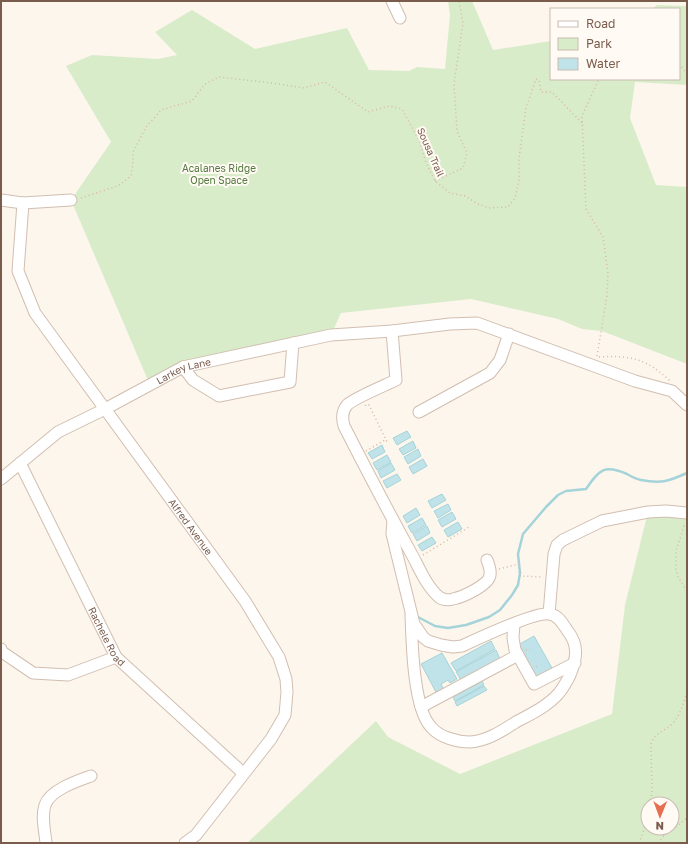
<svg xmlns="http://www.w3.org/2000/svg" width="688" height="844" font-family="'Golos Text',sans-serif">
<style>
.green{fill:#d8ecc9;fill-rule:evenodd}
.water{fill:#bfe3e8;stroke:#a5d3da}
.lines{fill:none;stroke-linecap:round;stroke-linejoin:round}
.stream{stroke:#a5d3da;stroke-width:2.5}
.minor-casing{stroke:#d1beb0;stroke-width:13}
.path{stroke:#d9b8a5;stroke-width:1.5;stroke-dasharray:1 3;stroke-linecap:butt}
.minor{stroke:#fff;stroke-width:11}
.labels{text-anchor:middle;stroke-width:4;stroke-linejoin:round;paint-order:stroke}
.street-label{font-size:10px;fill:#7a5c4d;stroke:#fffaf3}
.park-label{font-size:10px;fill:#537a41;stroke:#fffaf3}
</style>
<rect width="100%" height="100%" fill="#fdf6ec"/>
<g class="green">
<path d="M448 1H472L493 50 551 41V79H679V9H652L657 5 687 6V85L635 82 630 118 656 185 687 187V364L602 331 582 329 558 319 471 299 341 313 331 335 183 367 150 385 71 200 111 142 66 66 92 55 158 59 177 55 155 32 192 10 255 49 347 28 369 70 409 71 417 67 445 69 450 15Z"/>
<path d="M648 512 687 513V843H247L376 721 388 737 460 774 612 714 625 605ZM648 804H672V828H648Z"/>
</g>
<g class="water">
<path d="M407 431 411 437 397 445 393 438Z"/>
<path d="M413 441 416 448 403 455 399 449Z"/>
<path d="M382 445 385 452 372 459 368 453Z"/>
<path d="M418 449 421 456 408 464 404 457Z"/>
<path d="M387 455 391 462 377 470 373 463Z"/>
<path d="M423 459 427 466 413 474 409 467Z"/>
<path d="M391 463 395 470 381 478 378 471Z"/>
<path d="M397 474 401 480 387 488 383 481Z"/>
<path d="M442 494 446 500 432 508 428 501Z"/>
<path d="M448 504 451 510 438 518 434 511Z"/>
<path d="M416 508 420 515 407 523 403 516Z"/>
<path d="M452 512 456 519 442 527 438 520Z"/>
<path d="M422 518 426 525 412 533 408 526Z"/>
<path d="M458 522 462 529 448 537 444 530Z"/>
<path d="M427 526 430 533 417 541 413 534Z"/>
<path d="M432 537 436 543 422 551 418 545Z"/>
<path d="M534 636 552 668 536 677 518 645Z"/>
<path d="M491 641 495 649 456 671 451 663Z"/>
<path d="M496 650 500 659 461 680 456 672Z"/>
<path d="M442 653 457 679 450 683 448 680 441 684 444 690 437 694 421 664Z"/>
<path d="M482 681 484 685 455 701 453 697Z"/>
<path d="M484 686 487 690 457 706 455 702Z"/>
</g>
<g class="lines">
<path class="stream" d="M416 616 435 626 448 628 466 625 489 617 500 610 512 595 518 585 520 573 518 554 523 534 546 507 558 495 566 491 586 489C599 470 604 464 627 474 632 477 636 479 641 480 662 484 669 481 687 473"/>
<defs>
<g id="minor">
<path d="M392 1 400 18"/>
<path d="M1 200 23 203 71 200"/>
<path id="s1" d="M23 203 18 271 35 313 245 601 279 657 286 679 287 692 285 715 271 739 196 835 185 843"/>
<path d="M392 331 396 380C386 385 354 398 347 405 342 411 342 419 344 426 366 469 388 511 411 553 419 567 426 586 439 597 443 600 449 600 453 599 463 597 489 585 490 575 491 570 489 565 487 560"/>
<path d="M183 367 193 380 219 396 290 382 293 343"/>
<path d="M419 412 490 373 500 360 509 334"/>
<path id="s2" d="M20 463 116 657 243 773"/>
<path id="s3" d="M1 479 58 432 105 409 183 367 331 335 392 331 450 324 477 323 635 381 672 391 687 405"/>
<path d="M393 520 392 534 414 624 423 637 428 641 441 645 453 647 462 646C477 639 537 611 550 614 558 615 563 624 567 630 579 645 577 658 570 675 567 681 563 688 559 693 548 706 531 714 516 722 502 731 487 741 470 742 457 742 439 737 431 727 413 708 412 641 411 615"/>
<path d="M549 614 554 554 557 545 563 540 602 521 648 512 666 511 687 513"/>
<path d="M514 624 513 638 515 650 534 684 575 663"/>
<path d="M1 649 2 652 33 673 68 675 116 657"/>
<path d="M421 707 518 655"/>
<path d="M46 843C45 831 41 817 45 805 50 790 77 781 91 776"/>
</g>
</defs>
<use href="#minor" class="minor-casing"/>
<g class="path">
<path d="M679 64 686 72 687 76"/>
<path d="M435 181 463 168 467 153 457 131 454 84 463 23 459 1"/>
<path d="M81 198 118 186 131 176 133 162V152L146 127 161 110 192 101 205 84 219 77 272 83 304 88 325 82 368 112 389 106 402 109 420 142 426 163 435 181 450 193 465 196 478 204 489 208 508 207 515 198 519 181V158L526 108 536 79 539 80 541 92H552L584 125"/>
<path d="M597 356 607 296 608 273 603 237 586 209 582 116 599 79"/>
<path d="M599 357C631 355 647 359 670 381"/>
<path d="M365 405 366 406 369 405 387 442"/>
<path d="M366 451 385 440"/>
<path d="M687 523 684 526 676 551V569L678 577 687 591"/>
<path d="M423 555 469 527"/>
<path d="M499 569 519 564 520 576 543 577"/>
<path d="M526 650 530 648"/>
<path d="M536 667 539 665"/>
<path d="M651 804 652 791 651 744C655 731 665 732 673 723 681 714 684 702 687 691"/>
<path d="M639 843 648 818"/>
<path d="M658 843 663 837 687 818"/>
<path d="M686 843 687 842"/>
</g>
<use href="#minor" class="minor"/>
</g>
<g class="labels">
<g class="street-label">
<text transform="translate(431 152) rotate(66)" y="4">Sousa Trail</text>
<text dy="4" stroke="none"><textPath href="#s3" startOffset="214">Larkey Lane</textPath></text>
<text dy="4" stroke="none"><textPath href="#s1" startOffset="378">Alfred Avenue</textPath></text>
<text dy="4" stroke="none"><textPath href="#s2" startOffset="194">Rachele Road</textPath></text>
</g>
<g class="park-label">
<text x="219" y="172">Acalanes Ridge<tspan x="219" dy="12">Open Space</tspan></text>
</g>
</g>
<rect width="688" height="844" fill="none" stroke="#7a5c4d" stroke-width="4"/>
<rect x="550" y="8" width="130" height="72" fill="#fffaf3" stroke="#cabbb1"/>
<rect x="558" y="21" width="20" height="6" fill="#ffffff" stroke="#cabbb1"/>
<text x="586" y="28" font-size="12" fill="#7a5c4d">Road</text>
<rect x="558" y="38" width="20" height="12" fill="#d8ecc9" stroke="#cabbb1"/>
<text x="586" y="48" font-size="12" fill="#7a5c4d">Park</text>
<rect x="558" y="58" width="20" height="12" fill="#bfe3e8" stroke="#cabbb1"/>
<text x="586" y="68" font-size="12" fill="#7a5c4d">Water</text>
<g transform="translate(660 816) rotate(181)"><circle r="19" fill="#fffaf3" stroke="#cabbb1"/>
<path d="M0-3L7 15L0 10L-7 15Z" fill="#e76f51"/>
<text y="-6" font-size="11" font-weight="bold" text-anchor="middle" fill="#7a5c4d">N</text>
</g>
</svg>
